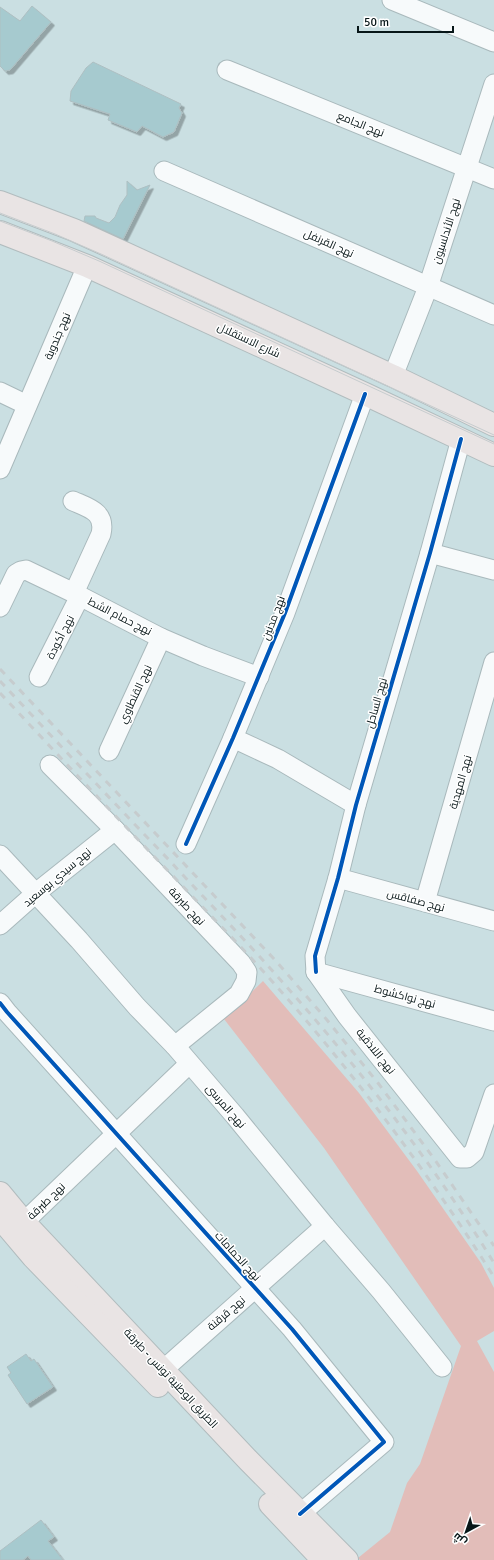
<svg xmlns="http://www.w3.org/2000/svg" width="494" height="1560" font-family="Signika,Cairo,sans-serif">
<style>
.green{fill:#e2bdb9}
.building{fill:#a6cacf;stroke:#aebfc2;filter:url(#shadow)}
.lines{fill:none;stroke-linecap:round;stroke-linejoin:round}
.minor-casing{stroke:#a9b9bc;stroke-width:21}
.major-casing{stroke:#b1bcbe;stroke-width:24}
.minor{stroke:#f7fafb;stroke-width:19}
.major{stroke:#e9e4e4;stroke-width:22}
.tram{stroke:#c6ccce;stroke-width:1}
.rail{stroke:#c6ccce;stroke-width:3;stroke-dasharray:7 7;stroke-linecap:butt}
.cycleway-casing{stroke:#fff;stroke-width:6}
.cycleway{stroke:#0057b8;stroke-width:4}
.labels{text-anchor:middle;stroke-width:3;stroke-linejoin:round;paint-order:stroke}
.street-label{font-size:11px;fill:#071618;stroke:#fff}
</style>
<defs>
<filter id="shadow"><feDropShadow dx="3.5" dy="3.5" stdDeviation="0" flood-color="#0004"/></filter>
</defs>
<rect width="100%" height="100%" fill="#cadfe2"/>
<path class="green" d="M263 981 359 1093 417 1171 481 1263 494 1288V1331L477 1341 494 1372V1560H360L358 1558 390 1532 407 1483 420 1464 461 1346 324 1148 224 1019Z"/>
<g class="building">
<path d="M32 6 51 22 10 70 5 71 0 66V7L20 21Z"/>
<path d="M93 62 181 104 179 108 182 113 174 132 163 137 142 126 137 132 108 120 110 114 70 101 71 91 86 68Z"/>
<path d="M127 181 137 190 150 185 123 239 84 221 85 216H95L96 218 109 223 115 217 120 205 127 195Z"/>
<path d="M26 1354 31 1361 34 1359 53 1387 27 1404 8 1375 11 1373 7 1367Z"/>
<path d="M41 1520 54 1537 48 1541 63 1560H31L28 1556 23 1560H0V1551Z"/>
</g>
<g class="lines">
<defs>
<g id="minor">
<path d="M392 0 494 42"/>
<path d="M227 70 494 179"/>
<path d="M164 171 494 315"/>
<path d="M393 376 428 287 494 84"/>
<path d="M0 392 27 405"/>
<path d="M0 469 87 266"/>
<path d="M73 501C89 508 106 512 101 534L74 593"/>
<path d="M430 553 494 570"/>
<path d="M0 607 16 574 21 571 26 570 74 593 161 638 203 656 259 677"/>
<path d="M39 677 80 596"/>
<path d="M233 738 278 759 356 805"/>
<path d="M109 751 161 638"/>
<path d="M50 765 115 830 241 963 247 972 246 981 239 994 175 1046"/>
<path d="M186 844 233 738 285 613 365 394"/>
<path d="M0 855 79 940 137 1007 175 1046 235 1116 325 1226 381 1291 442 1367"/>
<path d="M338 878 494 921"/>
<path d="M425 902 494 662"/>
<path d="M0 925 36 893 115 830"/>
<path d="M316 972 315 956 338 878 356 805 430 553 461 439"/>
<path d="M316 972 347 1016 460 1158H467L474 1152 494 1094"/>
<path d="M316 972 494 1021"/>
<path d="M0 1003 7 1012 292 1329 384 1442 300 1514"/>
<path d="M24 1222 189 1064"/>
<path d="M163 1370 325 1226"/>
</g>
<g id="major">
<path d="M0 202 74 230 393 376 494 425"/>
<path d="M0 232 87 266 365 394 494 455"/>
<path d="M0 1193 24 1222 248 1460 347 1560"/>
<path d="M0 1218 33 1257 158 1386"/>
<path d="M270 1504 323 1560"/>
</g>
</defs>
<use href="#minor" class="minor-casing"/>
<use href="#major" class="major-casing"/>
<use href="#minor" class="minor"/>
<use href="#major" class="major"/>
<g class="tram">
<path d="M0 213 55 234 101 254 494 435"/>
<path d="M0 221 52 241 99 261 494 444"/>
</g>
<g class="rail">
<path d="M0 669 276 961 327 1020 378 1083 435 1160 494 1246"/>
<path d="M0 681C56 741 112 801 169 860 202 896 236 930 269 967 352 1059 429 1157 494 1263"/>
<path d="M0 693C58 755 116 817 175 878 204 909 234 939 262 970 348 1065 426 1169 494 1277"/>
</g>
<defs>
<g id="cycleway">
<path d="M186 844 233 738 285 613 365 394"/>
<path d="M316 972 315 956 338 878 356 805 430 553 461 439"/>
<path d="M0 1003 7 1012 292 1329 384 1442 300 1514"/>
</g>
</defs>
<use href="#cycleway" class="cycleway-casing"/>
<use href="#cycleway" class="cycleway"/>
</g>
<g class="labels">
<g class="street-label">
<text transform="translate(361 124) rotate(22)" y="4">نهج الجامع</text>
<text transform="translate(446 231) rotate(-72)" y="4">نهج الأندلسيون</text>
<text transform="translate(329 243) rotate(24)" y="4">نهج القرنفل</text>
<text transform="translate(57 336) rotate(-67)" y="4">نهج جندوبة</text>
<text transform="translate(249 340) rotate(25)" y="4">شارع الاستقلال</text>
<text transform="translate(120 616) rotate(27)" y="4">نهج حمام الشط</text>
<text transform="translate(273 618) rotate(-69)" y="4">نهج مدنين</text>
<text transform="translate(60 637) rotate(-63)" y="4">نهج أكودة</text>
<text transform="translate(135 694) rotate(-65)" y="4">نهج القنطاوي</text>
<text transform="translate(376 703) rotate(-74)" y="4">نهج الساحل</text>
<text transform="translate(460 782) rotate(-74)" y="4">نهج المهدية</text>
<text transform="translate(57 877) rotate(-40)" y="4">نهج سيدي بوسعيد</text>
<text transform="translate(416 900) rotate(15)" y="4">نهج صفاقس</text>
<text transform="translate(187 906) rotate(47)" y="4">نهج طبرقة</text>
<text transform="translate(405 996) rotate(15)" y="4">نهج نواكشوط</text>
<text transform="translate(376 1051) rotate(51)" y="4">نهج اللاذقية</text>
<text transform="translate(226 1106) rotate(49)" y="4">نهج المرسى</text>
<text transform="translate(46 1201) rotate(-44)" y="4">نهج طبرقة</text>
<text transform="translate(238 1256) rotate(48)" y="4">نهج الحمامات</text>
<text transform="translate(226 1313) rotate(-41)" y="4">نهج قرقنة</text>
<text transform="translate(171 1378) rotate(47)" y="4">الطريق الوطنية تونس - طبرقة</text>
</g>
</g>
<g transform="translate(466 1532) rotate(220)" stroke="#ffffff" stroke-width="3" paint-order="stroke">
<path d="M0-3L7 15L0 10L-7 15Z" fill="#071618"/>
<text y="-6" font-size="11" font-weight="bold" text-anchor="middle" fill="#071618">ش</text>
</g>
<path d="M358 26v6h95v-6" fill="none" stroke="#071618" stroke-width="2"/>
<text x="364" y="26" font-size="12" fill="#071618" stroke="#ffffff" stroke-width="3" paint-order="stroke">50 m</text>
</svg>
